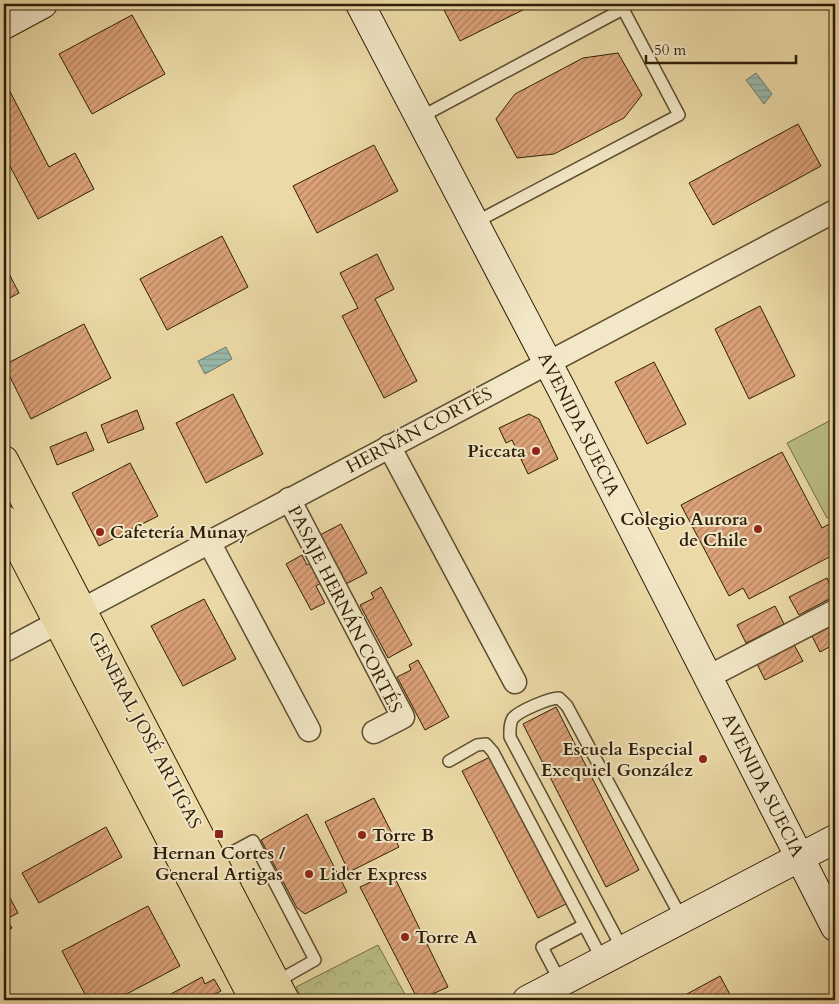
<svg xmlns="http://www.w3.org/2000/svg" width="839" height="1004" font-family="Cardo,serif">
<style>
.grass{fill:#bbbe85;stroke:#746e46}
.park{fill:url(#park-crowns);stroke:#746e46}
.water{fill:url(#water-rules);stroke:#6e7c6b}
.building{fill:url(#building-hatch);stroke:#2e1e07}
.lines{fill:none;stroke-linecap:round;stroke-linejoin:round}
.lane-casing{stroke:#5d4d2f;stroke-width:14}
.street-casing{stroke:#5d4d2f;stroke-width:25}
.secondary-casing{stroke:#2e1e07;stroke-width:30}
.primary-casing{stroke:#2e1e07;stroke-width:30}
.lane{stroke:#f2e7c6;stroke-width:11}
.street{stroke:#f2e7c6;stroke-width:22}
.secondary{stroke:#f2e7c6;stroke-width:28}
.primary{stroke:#ebdaa7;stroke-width:28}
.poi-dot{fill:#8f2418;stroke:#f2e7c6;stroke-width:2}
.labels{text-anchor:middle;stroke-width:4;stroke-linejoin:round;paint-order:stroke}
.street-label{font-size:18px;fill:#2e1e07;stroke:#f2e7c6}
.poi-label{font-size:18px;font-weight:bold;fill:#2e1e07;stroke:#f2e7c6;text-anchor:start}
</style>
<defs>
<pattern id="park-crowns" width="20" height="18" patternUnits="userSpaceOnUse" patternTransform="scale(1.25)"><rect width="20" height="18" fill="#bbbe85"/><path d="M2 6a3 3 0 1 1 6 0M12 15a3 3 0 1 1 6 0" fill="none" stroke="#a1a371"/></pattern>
<pattern id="water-rules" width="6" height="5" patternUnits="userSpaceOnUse" patternTransform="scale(1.25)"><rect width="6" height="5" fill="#99baad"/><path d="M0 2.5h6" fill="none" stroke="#849f93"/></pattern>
<pattern id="building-hatch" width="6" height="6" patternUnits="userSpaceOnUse" patternTransform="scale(1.25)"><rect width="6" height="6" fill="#dca279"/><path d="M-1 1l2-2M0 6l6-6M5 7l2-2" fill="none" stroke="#b38361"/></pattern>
</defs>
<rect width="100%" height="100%" fill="#ebdaa7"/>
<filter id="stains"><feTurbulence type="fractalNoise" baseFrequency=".004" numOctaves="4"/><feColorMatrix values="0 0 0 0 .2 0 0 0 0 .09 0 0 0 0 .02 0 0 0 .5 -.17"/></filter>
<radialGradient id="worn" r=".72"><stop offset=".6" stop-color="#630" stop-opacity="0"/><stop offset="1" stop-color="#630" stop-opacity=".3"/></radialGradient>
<path class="grass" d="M835 418V514L827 518 787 443Z"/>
<path class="park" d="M378 945 408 1000H303L296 987Z"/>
<g class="water">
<path d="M756 73 772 94 764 104 746 80Z"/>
<path d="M226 347 232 359 205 374 198 361Z"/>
</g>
<g class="building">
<path d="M441 4H535L460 41Z"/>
<path d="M132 15 165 74 92 114 59 54Z"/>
<path d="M618 53 642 95 624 118 554 154 517 158 496 119 515 94 583 58Z"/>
<path d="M4 80 49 167 75 153 94 189 38 219 4 155Z"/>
<path d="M798 124 821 166 713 225 689 183Z"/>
<path d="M374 145 398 191 317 233 293 186Z"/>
<path d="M222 236 248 287 167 330 140 279Z"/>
<path d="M377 254 394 289 375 299 417 381 384 398 342 316 358 308 340 273Z"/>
<path d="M4 264 19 293 4 301Z"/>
<path d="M760 306 795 376 749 399 715 329Z"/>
<path d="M84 324 111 378 31 419 4 365Z"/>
<path d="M654 362 686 424 647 444 615 382Z"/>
<path d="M233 394 263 454 206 483 176 423Z"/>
<path d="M137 410 144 429 108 443 101 425Z"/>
<path d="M529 414 539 419 558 459 528 474 512 440 506 443 499 428Z"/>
<path d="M86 432 94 450 57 465 50 447Z"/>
<path d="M782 452 822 528 835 521V554L749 599 743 588 729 596 681 505Z"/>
<path d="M130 463 158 516 99 546 72 493Z"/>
<path d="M341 524 367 573 346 584 320 535Z"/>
<path d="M302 555 307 565 312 562 323 582 316 586 325 603 311 610 286 564Z"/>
<path d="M827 578 835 596 799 615 789 597Z"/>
<path d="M381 587 412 645 388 658 360 605 374 598 371 593Z"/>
<path d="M204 599 236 659 183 686 151 626Z"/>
<path d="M775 606 784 624 746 643 737 625Z"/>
<path d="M835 622V644L820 652 811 634Z"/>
<path d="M793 643 803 661 765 680 756 662Z"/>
<path d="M418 660 449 717 425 730 397 677 411 670 409 665Z"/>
<path d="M556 707 639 870 606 887 523 724Z"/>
<path d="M490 757 566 904 538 918 462 771Z"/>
<path d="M374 798 399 847 349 872 325 822Z"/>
<path d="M307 814 347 892 305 914 297 908 261 840Z"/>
<path d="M106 827 122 857 39 903 22 873Z"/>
<path d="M392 872 448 987 419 1000H418L360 887Z"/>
<path d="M10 898 18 913 6 919 12 928 4 933V902Z"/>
<path d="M148 906 180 966 115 1000H88L62 951Z"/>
<path d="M720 976 733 1000H676Z"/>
<path d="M202 977 205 984 214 979 221 991 213 995 215 1000H160Z"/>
</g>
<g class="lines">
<defs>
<g id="lane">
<path d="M419 118 623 9 679 115 474 223"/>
<path d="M449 761 477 745 486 744 493 752 603 961"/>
<path d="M214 862 253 841 315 960 276 982"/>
<path d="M623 950 510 737C510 731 509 724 513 718 519 711 549 698 559 698L567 706 682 919"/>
<path d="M561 983 542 947 584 925"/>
</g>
<g id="street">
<path d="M389 446 515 682"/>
<path d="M289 499 403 717 374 732"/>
<path d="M209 542 309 730"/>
<path d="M4 651 835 211"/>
<path d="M708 677 835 611"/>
</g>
<g id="secondary">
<path d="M360 4 562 390 835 927"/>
<path d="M4 25 43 4"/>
<path d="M527 1000 835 839"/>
</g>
<g id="primary">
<path d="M4 460 285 1000"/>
<path d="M4 519 254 1000"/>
</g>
</defs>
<use href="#lane" class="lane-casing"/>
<use href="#street" class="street-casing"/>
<use href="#secondary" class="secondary-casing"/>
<use href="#primary" class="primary-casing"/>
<use href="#lane" class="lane"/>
<use href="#street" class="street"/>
<use href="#secondary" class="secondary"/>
<use href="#primary" class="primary"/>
</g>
<g class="poi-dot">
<circle cx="536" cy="451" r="5"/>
<circle cx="758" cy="529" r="5"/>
<circle cx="100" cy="532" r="5"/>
<circle cx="703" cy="759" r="5"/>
<rect x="214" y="829" width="10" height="10" rx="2.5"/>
<circle cx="362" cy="835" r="5"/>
<circle cx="309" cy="874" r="5"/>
<circle cx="405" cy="937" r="5"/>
</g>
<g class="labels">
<g class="street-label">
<text transform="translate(579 424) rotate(63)" y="6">AVENIDA SUECIA</text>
<text transform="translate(419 430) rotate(-28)" y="6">HERNÁN CORTÉS</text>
<text transform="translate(345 609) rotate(63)" y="6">PASAJE HERNÁN CORTÉS</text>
<text transform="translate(145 730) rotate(62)" y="6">GENERAL JOSÉ ARTIGAS</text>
<text transform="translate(763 785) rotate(63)" y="6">AVENIDA SUECIA</text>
</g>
<g class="poi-label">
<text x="526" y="457" text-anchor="end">Piccata</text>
<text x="748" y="525" text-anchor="end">Colegio Aurora<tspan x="748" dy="21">de Chile</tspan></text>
<text x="110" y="538">Cafetería Munay</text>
<text x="693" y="755" text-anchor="end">Escuela Especial<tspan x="693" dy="21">Exequiel González</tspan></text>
<text x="372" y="841">Torre B</text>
<text x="219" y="859" text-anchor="middle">Hernan Cortes /<tspan x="219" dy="21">General Artigas</tspan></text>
<text x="319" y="880">Lider Express</text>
<text x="415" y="943">Torre A</text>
</g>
</g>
<rect width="839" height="1004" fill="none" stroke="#ebdaa7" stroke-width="20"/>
<rect x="5" y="5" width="829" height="994" fill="none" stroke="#2e1e07" stroke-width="2.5"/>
<rect x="10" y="10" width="819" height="984" fill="none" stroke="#2e1e07"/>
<path d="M646 55v8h150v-8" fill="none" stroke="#2e1e07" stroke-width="2.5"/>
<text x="654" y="55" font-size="15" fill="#2e1e07" stroke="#f2e7c6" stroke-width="4" paint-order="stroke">50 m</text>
<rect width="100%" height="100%" filter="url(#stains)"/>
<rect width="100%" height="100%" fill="url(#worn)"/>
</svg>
